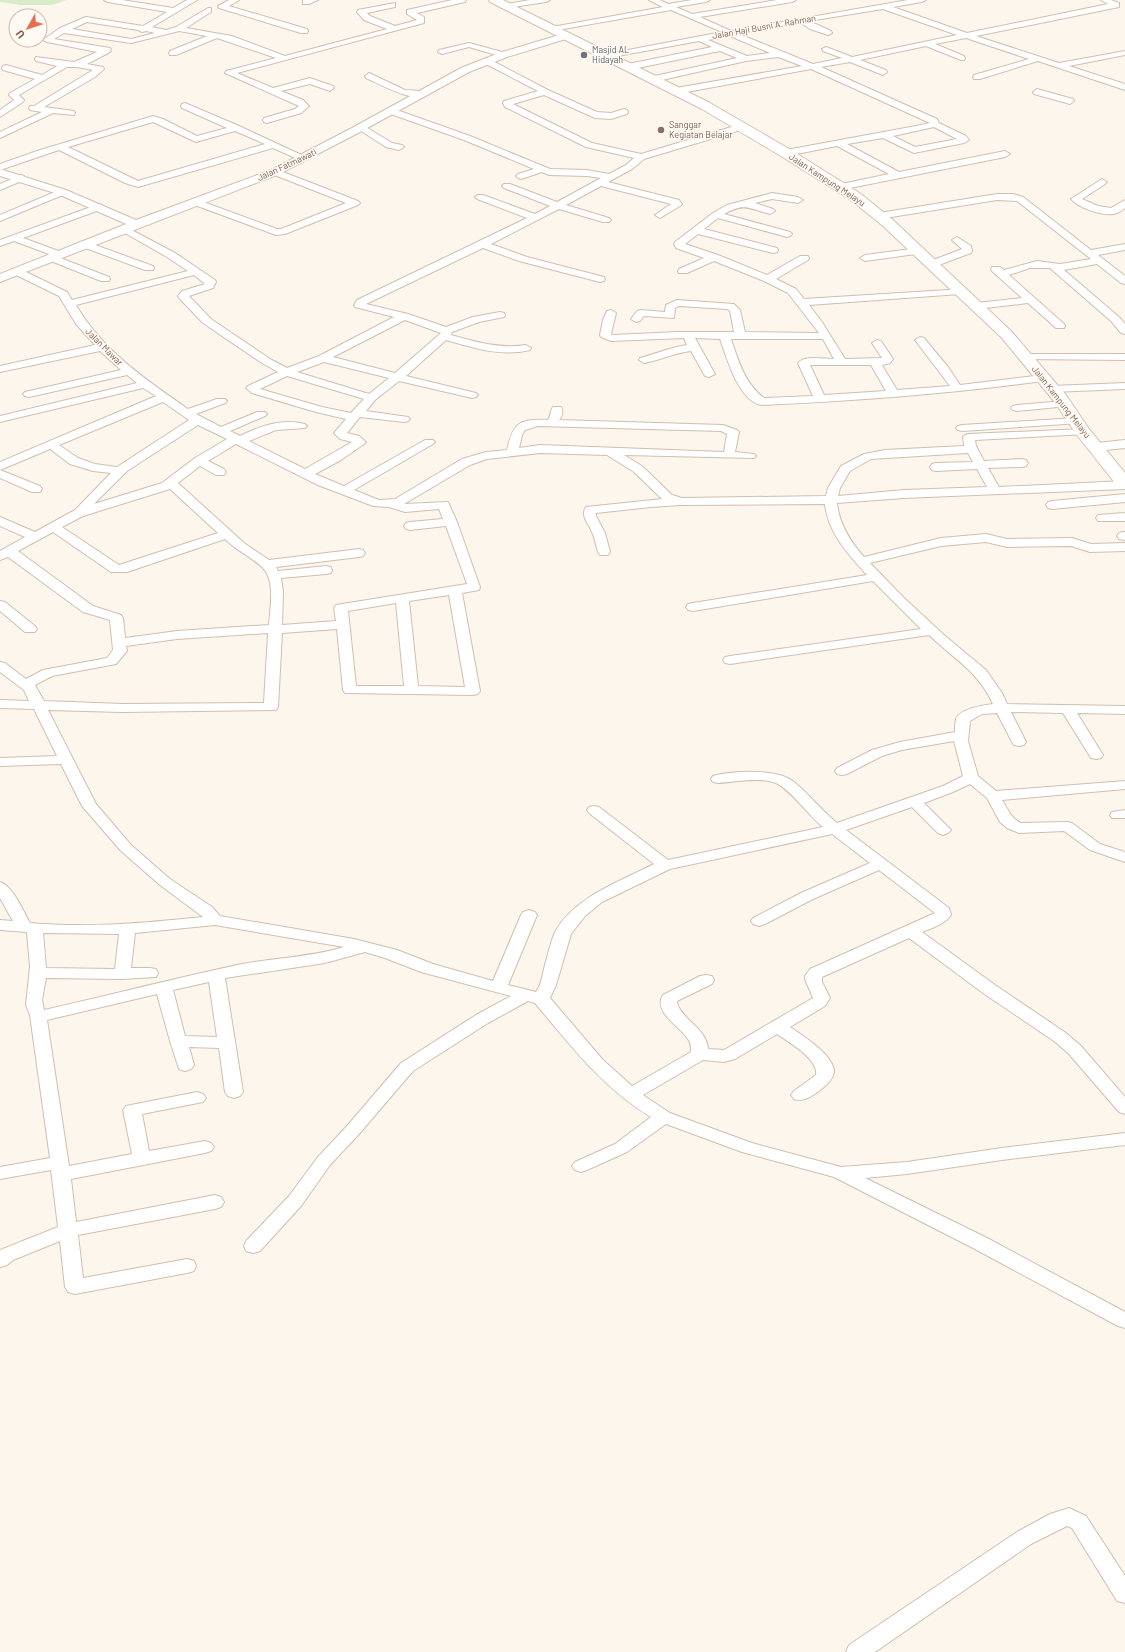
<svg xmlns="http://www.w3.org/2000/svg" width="1125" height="1652" font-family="Barlow,sans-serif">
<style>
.green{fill:#d8ecc9}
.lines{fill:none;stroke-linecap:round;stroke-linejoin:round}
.minor-casing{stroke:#d1beb0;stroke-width:2}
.tertiary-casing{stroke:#d1beb0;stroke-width:2}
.secondary-casing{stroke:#d6c0b0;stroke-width:2}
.minor{fill:#fff;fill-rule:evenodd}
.tertiary{fill:#fff;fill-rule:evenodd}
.secondary{fill:#fff;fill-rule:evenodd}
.worship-dot{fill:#6b7280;stroke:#fffaf3;stroke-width:1.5}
.education-dot{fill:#8d6e63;stroke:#fffaf3;stroke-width:1.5}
.labels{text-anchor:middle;stroke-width:3;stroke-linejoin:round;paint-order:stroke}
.far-street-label{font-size:9px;fill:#7a5c4d;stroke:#fffaf3}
.far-worship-label{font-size:9px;fill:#5b616d;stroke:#fffaf3;text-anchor:start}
.far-education-label{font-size:9px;fill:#785e54;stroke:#fffaf3;text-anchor:start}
</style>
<rect width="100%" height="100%" fill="#fdf6ec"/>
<path class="green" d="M0 0H67L52 5H21L0 2Z"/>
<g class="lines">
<defs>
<g id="minor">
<path d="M104 0H122L173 8 187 0H197L152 27 166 30 176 27 208 8H211V12L186 28 232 36 285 56 387 29 364 20 357 12 358 10 395 3V7L367 13 370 16 395 26 417 20 407 14V10L452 0H466L465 2 417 13 424 17V23L237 73 273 88 310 78 333 86 334 88 330 91 310 84 281 91 303 100 309 106 301 113 267 123 264 122 263 120 264 118 295 109 299 106 225 73 226 71 276 58 217 38 176 55H170L169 53 170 51 207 36 179 31 131 43 64 33 54 39 110 48 111 50 110 52 87 64 103 67 104 69 95 77 44 107 74 111 75 113 74 115 53 113 0 138V132L42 112 30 110 29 108 30 106H34L93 70 77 67H67L19 95 24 100 23 102 0 117V110L14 100 9 95 10 93 35 79 3 70 2 68 3 66 6 65 42 75 57 66 36 61 35 59 36 57 74 62 97 52 47 42 43 40 60 28 86 17 143 26 167 12 108 2ZM87 22 138 30 142 32 146 31 155 33 131 39 72 29Z"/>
<path d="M229 0H239L229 6 307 29 308 31 307 33H301L219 8 218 6Z"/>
<path d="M303 0H318L309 4H303Z"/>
<path d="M530 0H550L546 2 506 8 502 6 506 4Z"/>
<path d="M649 0H660L668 4 692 0H710L706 2 676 7 692 14 777 0H796L792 2 700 17 731 31 908 0H926L922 2 893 7 967 33 1108 4 1101 0H1111L1119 3V7L976 36 1059 63 1125 51V55L1069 66 1125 84V90L1038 61 980 79H974L973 77 974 75 1029 59 966 38 935 44 964 56 965 58 964 60H961L926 46 860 60 886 70 887 72 883 75 850 62 821 67 937 119 939 123 966 136 969 140 964 143 914 153 883 138 847 144 899 172 1005 151 1010 154 1005 157 840 190 835 187 837 185 889 174 837 146 786 156 781 153 786 150 916 126 930 123 811 69 676 94 672 91 676 88 802 66 778 57 746 61 653 82 649 79 650 77 737 58 720 51 628 70 624 67 628 64 712 47 699 41 607 58H604L603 56 607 54 722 32 671 10 552 31 548 29 552 27 663 7ZM883 9 957 35 852 57 826 47 822 49 823 51 842 58 813 64 739 34 801 23 810 29 828 35 832 33 831 31 809 21ZM730 36 770 53 747 56 708 40ZM934 127 957 139 915 147 893 136Z"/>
<path d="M469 43 506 53 507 55 503 57 469 47 442 54 438 52 439 50Z"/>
<path d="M487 58 548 90 597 112 611 113 624 109 627 110 628 112 627 114 611 119 595 118 544 95 513 104 592 143 641 154 738 125H744L745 127 744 129 644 159 632 169 608 182 679 200 682 204 680 206 660 218 655 215 671 204 601 186 566 205 609 218 611 220 609 222H603L559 209 491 244 527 257 604 277 605 279 604 281 600 282 519 261 483 248 366 304 408 314 446 327 473 317 500 312 504 313 505 315 504 317 479 322 452 332 451 335C476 342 500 349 526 345L531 348 530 350C501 357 474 348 446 340L406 376 476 393 478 395 476 397 472 398 399 381 375 400 366 411 408 417 410 419 408 421 404 422 360 417 347 433 359 436 366 442 364 444 341 460 315 474 344 486 425 440H433L435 442 433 444 354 490 379 500 395 499 462 459 486 452 507 450C513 422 520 419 548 420 551 415 550 411 553 407H561C564 412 562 416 559 420L723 425 737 430 739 432 735 452 754 454 756 456 754 458 624 455 642 466 672 495 682 498 826 496 828 488 841 466 864 454 885 450 964 446 963 437 965 435 969 434 1083 429 1087 430 1089 432 1087 434 975 440 976 446 984 461 1022 459 1026 460 1028 463 1026 466 1022 467 988 468 999 487 1125 481V489L904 498 837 503C839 524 850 541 864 557L941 538 986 534 1007 539 1072 538 1091 544 1125 543V551L1090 552 1071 546 1007 547 986 542 941 546 870 563 904 598 944 635 986 670 1002 693 1007 704 1125 706V714L1077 713 1103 755 1101 758 1096 759 1091 758 1063 713 1011 712 1026 742 1024 745 1019 746 1014 745 1012 742 997 713 982 714 970 721 968 741 978 776 996 791 1125 781V789L1002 800C1008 809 1011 819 1021 823L1067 822 1072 823 1100 844 1125 852V862L1090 850 1064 831 1019 833 1007 828 1000 822 987 798 970 784 953 792 924 803 951 830 948 833 943 835 938 833 912 807 846 830 949 908 951 915C945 924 932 928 922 932L995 985 1066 1033 1081 1046 1125 1097V1114L1119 1112 1069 1054 1054 1041 983 993 909 938 822 977V982L830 998 825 1006 790 1027C802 1035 835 1056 834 1072 833 1080 825 1086 819 1091 810 1097 804 1102 794 1099L791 1095 794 1091 816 1075C819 1059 788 1042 777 1034L735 1059 724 1062 703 1060 643 1095 670 1113 752 1143 841 1167 907 1162 1002 1148 1125 1133V1145L1002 1160 907 1174 865 1178 987 1238 1125 1312V1328L1118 1326 973 1248 834 1177 742 1152 666 1124 627 1152 587 1170 581 1172 575 1170 572 1166 575 1162 615 1144 651 1117C604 1089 570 1045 535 1003L528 1001 488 1023 413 1071 359 1134 330 1165 301 1206 260 1251 253 1253 246 1251 244 1246 246 1241 289 1196 318 1157 347 1126 401 1063 476 1015 511 996 421 972 385 958 365 952 325 963 225 978 243 1092 240 1096 234 1098 228 1096 225 1092 219 1048 189 1047 194 1065 191 1069 185 1071 179 1069 170 1041 157 994 47 1020 69 1166 132 1154 123 1110 126 1106 197 1092 203 1094 206 1098 203 1102 142 1114 149 1151 205 1141 211 1143 214 1147 211 1151 205 1153 71 1179 76 1222 215 1195 221 1197 224 1202 221 1207 215 1209 78 1235 83 1278 187 1259 194 1261 196 1266 194 1271 187 1273 75 1294 68 1292 65 1287 60 1241 13 1260 7 1265 0 1267V1250L58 1227 51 1170 0 1179V1167L50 1158 30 1015 26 1005 30 966 27 932 0 930V920L13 921 0 898V882C13 886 23 911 30 923 88 928 145 923 203 917L160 885 121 851 82 806 61 764 0 766V758L57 756 34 709 0 708V700L29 701 24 690 0 672V662L5 663 26 679 43 670 107 658 113 650 110 620 83 612 8 557 0 560V551L25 537 0 526V517L35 532 75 510 111 473 93 471 70 464 50 449 0 470V462L156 396 143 388 0 422V416L137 383 127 375 29 397 25 396 23 394 25 392 121 370 100 351 0 372V366L95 345 76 324 59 296 12 273 11 271 12 269H20L67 292 72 300 188 271 167 257 118 229 120 227H126L175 253 215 280 216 282 213 288 189 296 211 319 270 359 287 368 319 356 394 317 355 307 354 305 357 300 527 218 477 199 475 197 477 195H483L535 214 550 206 504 188 502 186 504 184H510L557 202 601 178 587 176 549 175 542 172 521 179 518 178 516 176 518 174 534 169 464 140 388 113 387 111 388 109H394L470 136 550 169 587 170 609 174 626 165 634 158 586 147 505 107 503 103 504 101 538 91 484 63 483 61ZM194 275 205 284 182 291 178 296 179 298 203 323 262 363 278 372 248 386 246 388 252 393 316 412 346 419 334 433 340 439 352 442 305 469 249 441 276 430 305 428 307 426 305 424C282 418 260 426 240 436L230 431 265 416 267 414 265 412H257L221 427 196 414 225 403 227 401 225 399H217L188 409C146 380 102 350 76 305ZM405 320 441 333 395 373 333 357ZM324 362 389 378 369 394 297 372ZM287 376 364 399 351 413 322 407 260 389ZM163 402 189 420 117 467 95 464 78 458 59 445ZM198 425 227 439 195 458 162 483 94 504 127 471ZM538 426 721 431 727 434 724 452 540 445 519 448 522 435 525 430ZM236 444 318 485 373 506 389 507 405 512 439 509 443 519 410 522 406 523 404 526 406 529 410 530 446 526 467 584 336 605 334 608 336 621 282 625 283 592 281 578 326 574 331 573 332 570 331 567 326 566 278 571 276 567 359 557 363 556 365 553 363 550 359 549 269 560 244 543 178 483 200 466 216 475H224L226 472 224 469 208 461ZM540 453 607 455 634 472 662 499 586 507C580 516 589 524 592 532 595 538 596 546 598 552L600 555H608L610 552 605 533 596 516V513L651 507 680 505 825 504C828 533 848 554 867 575L693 603 688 604 686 607 688 610 693 611 873 581 921 629 730 656 725 657 723 660 725 663 730 664 929 635C954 659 978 671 993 704 984 705 959 709 956 719 955 723 955 728 955 732L900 742 872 750 837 768 835 771 837 774 842 775 847 774 882 756 902 750 954 741 963 776 943 786 837 823C822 811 810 795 794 782 778 768 733 771 713 776L711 779 713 782 718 783C734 782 762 777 776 783 791 790 809 816 823 827L668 860 599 807 594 806 589 807 587 810 589 813 654 864C621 881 574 897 555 932 549 946 544 970 540 985L536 992 508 985 537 915 535 912 529 910 523 912 521 915 493 981 433 964 397 950 354 939 220 916 212 907 170 879 131 845 96 804 48 710 122 712 276 710 278 707 282 633 337 629 343 690 345 693 473 695 478 694 480 691 462 593 479 590 480 587 457 522 448 502 404 504 470 465 487 459ZM968 453 973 462 936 463 932 464 930 467 932 470 936 471 977 469 987 487 904 490 838 496 840 488 850 471 871 459ZM170 489 218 533 119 565 62 527 83 516ZM53 532 111 572H127L225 539C236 550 251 557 262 567 276 580 270 609 269 625L177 631 125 638 123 618 121 615 93 606 18 551ZM449 595 465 687 418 686 409 601ZM396 603 404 686H356L348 611ZM268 633 264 703 122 704 44 701 35 685 52 676 116 664 127 651 126 646 177 639ZM832 834 870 863 801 893 753 918 751 921 753 924 759 926 765 924 813 899 879 870 935 913 810 969 805 976V979L813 998 724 1050 708 1049C707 1030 686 1022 678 1006L677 1001 712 984 714 980 712 976 706 975 700 976 663 995C652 1012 681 1027 688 1039 691 1043 691 1047 691 1052L632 1086 603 1060 550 998 556 985 571 934 585 916 602 902 670 869ZM215 925 344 947C311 957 276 958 242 964 176 978 110 995 44 1010L42 1000 46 978 122 979 156 977 158 973 156 969 150 968H131L135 933ZM43 933 119 934 115 969 46 968ZM209 982 217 1037 185 1036 173 990Z"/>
<path d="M369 73 405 90 421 91 425 94C414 104 378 83 366 78L365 76Z"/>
<path d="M1037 89 1073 99 1074 101 1070 104 1034 94 1033 92Z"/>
<path d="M185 103 239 126 308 158 306 160H300L273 148 138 187 125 183 59 150 0 170V164L37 151 153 116 163 119 197 136 227 128 182 108 181 106 182 104ZM153 122 196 142 235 131 265 144 138 181 68 147Z"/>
<path d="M361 124 392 143 402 145 404 147 399 150 386 147 358 129 357 127 358 125Z"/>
<path d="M275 169 358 201 360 203 358 205 285 234 276 235 192 204 190 202 195 199 198 200 277 229H281L346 203 272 174 270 172Z"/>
<path d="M21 175 24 176 26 178 24 180 0 190V184Z"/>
<path d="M1102 179 1107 182 1105 184 1082 199 1098 206 1111 208 1125 200V208C1121 211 1118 213 1114 214 1102 216 1079 208 1071 199Z"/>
<path d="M62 189 67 192 65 194 0 221V215Z"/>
<path d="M772 193 798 197 803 200 798 203 772 199 755 203 773 209 775 211 770 214C749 209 746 202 724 214L790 232 792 234 790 236 787 237 718 218 704 229 777 248 778 250 777 252 773 253 698 234 685 244 718 255 767 275 800 256H808L809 258 808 260 776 279 796 289 804 299 964 289 965 291 964 293 960 294 809 305 822 322 845 359 882 358 872 343 877 340 881 341 893 359 890 363 882 365 883 367 897 390 950 386 915 340 920 337 924 338 948 367 960 385 1043 375 1049 378 1043 381C949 394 855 401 761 405 738 400 727 358 720 339L695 338 715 374 709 377 705 376 691 351C674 353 660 360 644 363L639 360 640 358C656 354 671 347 687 345L684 338 611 341 601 337 600 335 603 320 607 311 611 310 616 313 611 334 613 335 678 332H734L730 311 727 309 679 306 675 308 674 318 644 316 640 321 636 322 631 319 637 311 641 310 665 312 666 305 677 300 734 304 740 310 745 332 819 333 788 293 764 281 714 261 687 273H679L678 271 679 269 704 258 676 248 674 244 675 242 713 213 727 205ZM731 339H823L834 359C824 359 804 355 798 363L813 396 764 398C745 384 738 360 731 339ZM810 365H871L886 391 824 395Z"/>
<path d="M997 194H1013L1023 197 1091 250 1125 244V250L1098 255 1125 276V284L1121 283 1097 264 1064 270 1119 317 1125 324V334L1121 333 1111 321 1050 268H1030L1009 275 1064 324 1065 326 1064 328H1056L1028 303 976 309 972 308 971 306 972 304 976 303 1022 298 992 271 991 269 992 267H1000L1004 270 1037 261 1060 264 1091 259 1017 201 997 200 879 219 874 216 879 213Z"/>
<path d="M99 204 102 205 104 207 102 209 23 238 61 252 62 254 58 257 109 277 110 279 109 281H101L46 259 45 257 49 254 14 241 0 246V240Z"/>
<path d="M957 237 971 246 972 251 971 253 936 266H928L927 264 928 262 962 249 952 240Z"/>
<path d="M84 241 153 266 154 268 153 270H145L80 246 79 244 80 242Z"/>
<path d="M919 248 924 251 923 253 865 261 860 258 865 255Z"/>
<path d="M1026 354H1125V360L1022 359 1021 357Z"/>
<path d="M1125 383V389L1052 392 1046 389 1052 386Z"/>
<path d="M1064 401 1068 402 1070 404 1068 406 1017 411 1013 410 1011 408 1013 406 1017 405Z"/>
<path d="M1077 418 1081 419 1083 421 1081 423 962 431 958 430 956 428 958 426 962 425Z"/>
<path d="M1125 440V448L1096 451 1092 449 1090 447 1092 445 1096 443Z"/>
<path d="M0 470 40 486 42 489 40 492H32L0 478Z"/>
<path d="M1125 494V502L1052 509 1048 508 1046 505 1048 502 1052 501Z"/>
<path d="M1125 513V521H1098L1096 518 1098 515Z"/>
<path d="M1123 532H1125V540L1119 539 1117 536 1119 533Z"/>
<path d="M0 601 5 602 35 626 37 629 35 632H25L0 611Z"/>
<path d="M1125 810V818H1112L1110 815 1112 812Z"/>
<path d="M1069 1508 1086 1516 1125 1576V1603L1117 1601 1072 1528 1067 1526 1031 1544 875 1652H846L849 1645 1017 1532 1050 1514Z"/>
</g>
<path id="tertiary" d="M566 33 571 36 569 38 507 57 469 72 360 132 279 174 0 282V274L126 224 58 194 0 176V169L66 190 136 220 271 170 352 128 461 68 499 53Z"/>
<path id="secondary" d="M489 0H503L710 103 791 150 861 194 893 220 1011 331 1066 395 1089 429 1125 473V489L1119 488 1077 435 1054 401 1001 337 883 226 851 200 781 156 702 109 490 2Z"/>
</defs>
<use href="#minor" class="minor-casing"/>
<use href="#tertiary" class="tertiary-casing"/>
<use href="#secondary" class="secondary-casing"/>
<use href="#minor" class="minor"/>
<use href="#tertiary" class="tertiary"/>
<use href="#secondary" class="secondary"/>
</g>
<circle class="worship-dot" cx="584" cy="55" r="4"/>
<circle class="education-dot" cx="661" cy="130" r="4"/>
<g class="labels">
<g class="far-street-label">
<text transform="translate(764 27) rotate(-10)" y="3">Jalan Haji Busni A. Rahman</text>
<text transform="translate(287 165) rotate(-25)" y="3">Jalan Fatmawati</text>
<text transform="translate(827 180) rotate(33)" y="3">Jalan Kampung Melayu</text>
<text transform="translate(104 347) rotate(45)" y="3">Jalan Mawar</text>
<text transform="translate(1061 402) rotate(52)" y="3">Jalan Kampung Melayu</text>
</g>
<g class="far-worship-label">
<text x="592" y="53">Masjid AL<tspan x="592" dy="10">Hidayah</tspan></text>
</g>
<g class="far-education-label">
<text x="669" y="128">Sanggar<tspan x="669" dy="10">Kegiatan Belajar</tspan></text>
</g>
</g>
<g transform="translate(28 28) rotate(231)"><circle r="19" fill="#fffaf3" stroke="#cabbb1"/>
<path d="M0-3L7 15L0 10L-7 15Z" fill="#e76f51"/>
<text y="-6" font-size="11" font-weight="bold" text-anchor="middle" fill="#7a5c4d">U</text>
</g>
</svg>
